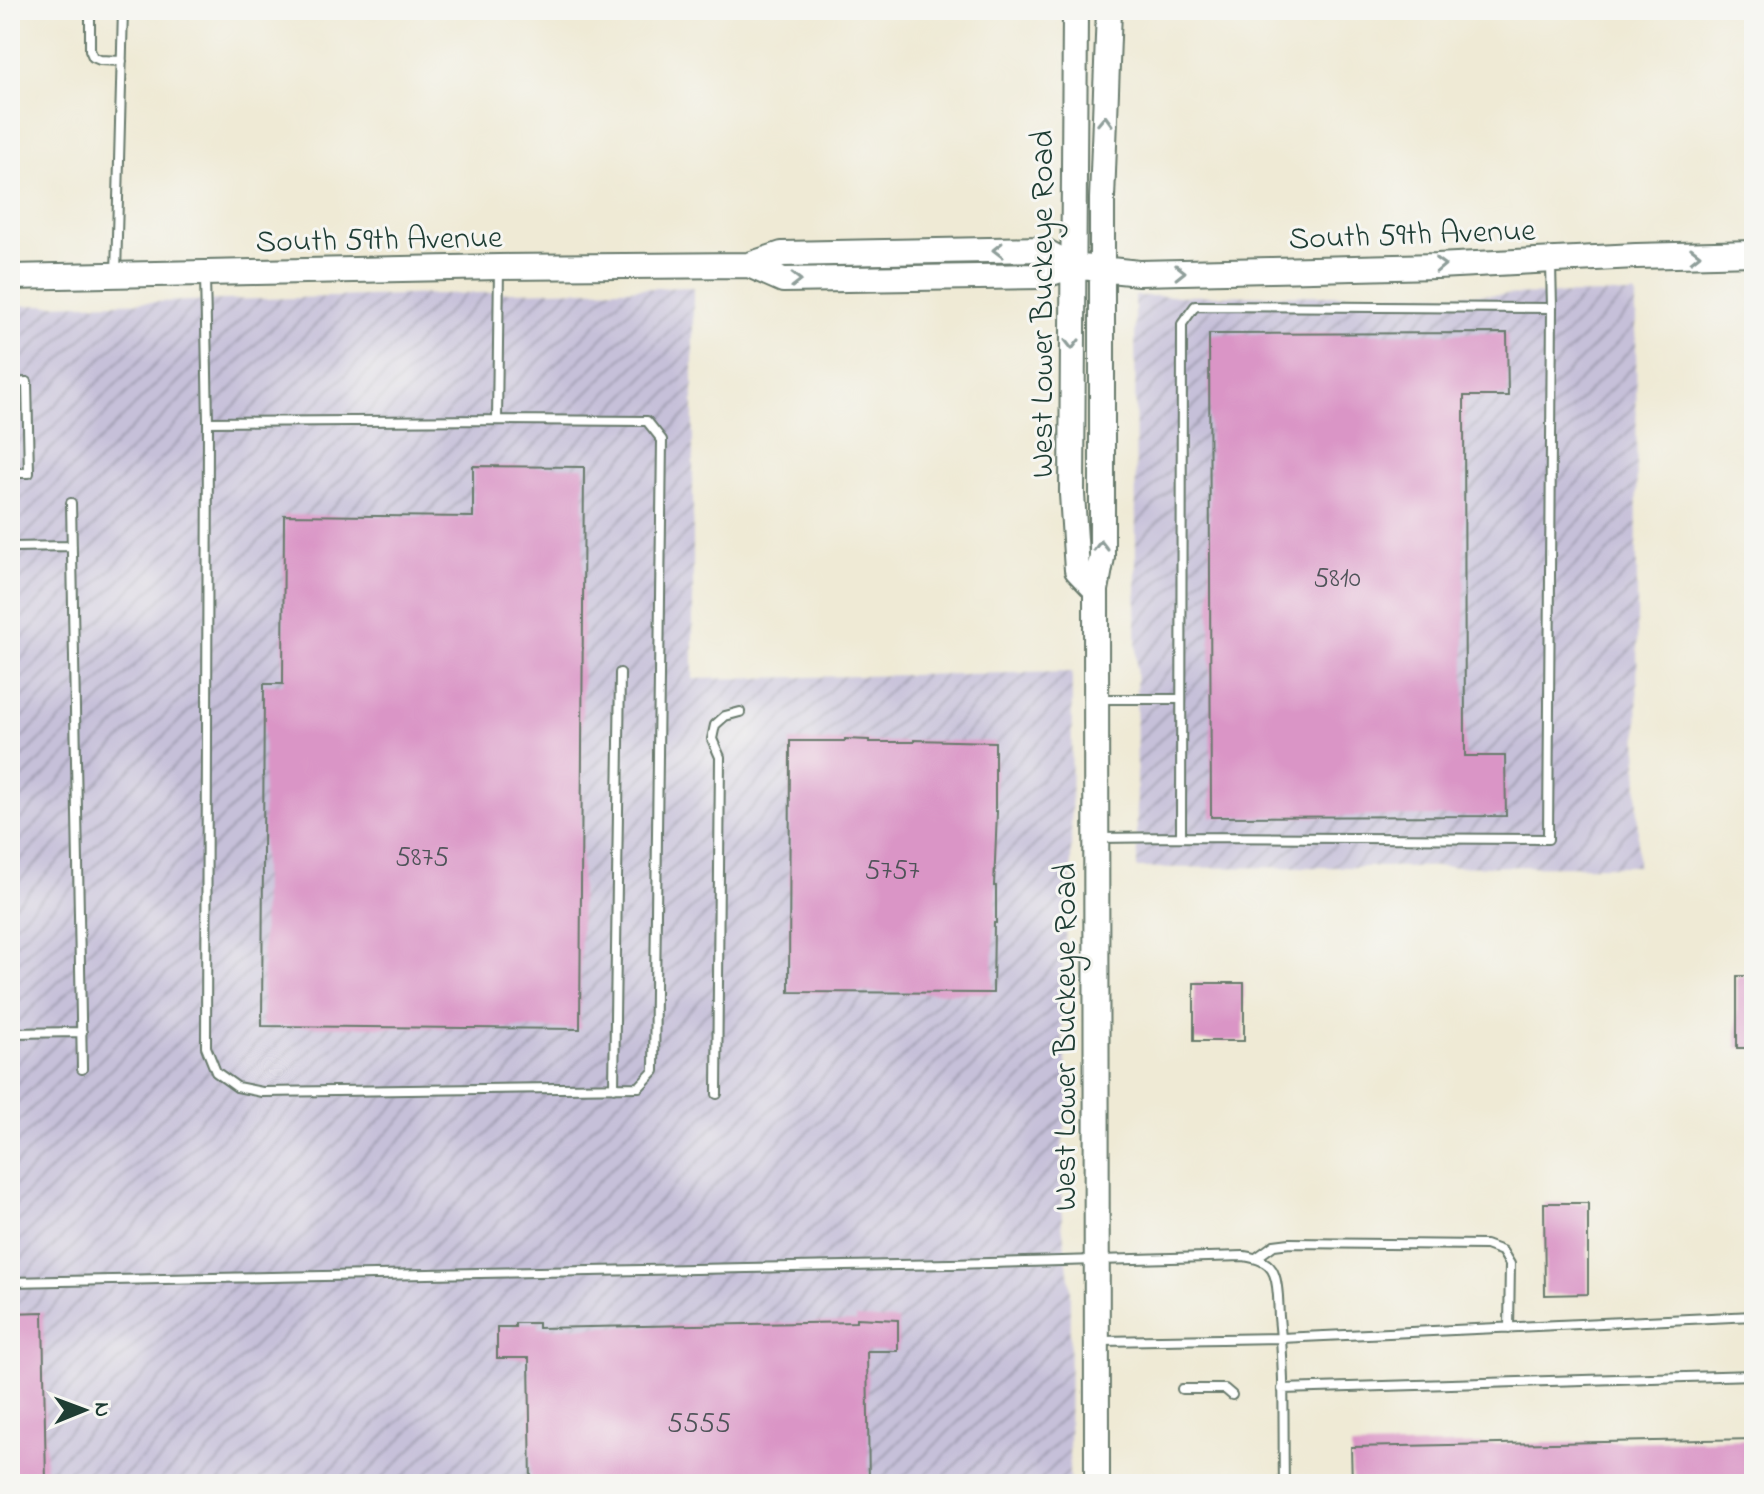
<svg xmlns="http://www.w3.org/2000/svg" width="1764" height="1494" viewBox="0 0 1764 1494" font-family="'Indie Flower',sans-serif">
	<style>
		.industrial { fill: url(#industrial-furrows) }
		.building { fill: #da95c6 }
		.lines { fill: none; stroke-linecap: round; stroke-linejoin: round }
		.service-casing { stroke: #687a6c; stroke-width: 12 }
		.secondary-casing { stroke: #687a6c; stroke-width: 28 }
		.service { stroke: #fff; stroke-width: 8 }
		.secondary { stroke: #fff; stroke-width: 24 }
		.oneway { stroke: #8f9e9a }
		.labels { text-anchor: middle; stroke-width: 6; stroke-linejoin: round; paint-order: stroke }
		.number-label { font-size: 28px; fill: #4e5358 }
		.street-label { font-size: 32px; fill: #1f3d34; stroke: #f6f6f2 }
	</style>
	<defs>
		<pattern id="industrial-furrows" width="10" height="10" patternUnits="userSpaceOnUse" patternTransform="scale(2)"><rect width="10" height="10" fill="#c6c0d9"/><path d="M-1 1l2-2M0 10L10 0M9 11l2-2" fill="none" stroke="#a09db1"/></pattern>
	</defs>
	<rect width="100%" height="100%" fill="#f6f6f2"/>
	<filter id="ink" filterUnits="userSpaceOnUse"><feTurbulence type="fractalNoise" baseFrequency=".0125" numOctaves="2"/><feDisplacementMap in="SourceGraphic" scale="16" xChannelSelector="R" yChannelSelector="G"/><feConvolveMatrix kernelMatrix="1 2 1 2 8 2 1 2 1" color-interpolation-filters="sRGB"/></filter>
	<filter id="wash" filterUnits="userSpaceOnUse"><feTurbulence type="fractalNoise" baseFrequency=".006" numOctaves="4" result="noise"/><feDisplacementMap in="SourceGraphic" scale="32" xChannelSelector="R" yChannelSelector="G"/><feGaussianBlur stdDeviation="1.8" result="paint"/><feColorMatrix in="noise" values="0 0 0 0 0 0 0 0 0 0 0 0 0 0 0 0 0 1.4 0 .05"/><feComposite in="paint" operator="in"/></filter>
	<g filter="url(#wash)">
		<rect width="100%" height="100%" fill="#efead5"/>
		<path class="industrial" d="M693,287V679L1072,672L1071,883L1063,961L1062,1038L1071,1092L1061,1153L1062,1224L1070,1285L1069,1484H10V306Z
			M1636,294L1638,866L1137,868L1135,296Z"/>
		<g id="blocks">
			<path class="building" d="M1507,333L1508,396H1464L1465,756H1505L1506,816L1211,817L1209,334Z
				M473,466L584,467L580,1029L262,1026L264,684H283L284,515L473,517Z
				M845,739L869,740V742H914V740L995,742V811H997L994,886H996V923H994L993,993L789,992L790,741H845Z
				M1737,976H1754V1048H1737Z
				M1194,983H1244V1041H1194Z
				M1544,1203H1588V1294L1545,1295Z
				M43,1312L46,1484H10V1313Z
				M856,1318L898,1320V1351H867L869,1484H531L529,1358H497V1327H515V1323H538V1328L856,1322Z
				M1754,1439V1484H1352L1351,1447Z"/>
		</g>
	</g>
	<g filter="url(#ink)">
		<use href="#blocks" fill-opacity="0" stroke="#687a6c" stroke-width="2"/>
		<g class="lines">
			<defs>
				<path id="service" d="M90,10V50L93,57L100,60L122,61
					M116,274L123,10
					M205,276L208,422L497,420L499,268
					M10,383L27,382L29,473H10
					M208,422L206,1047L216,1072L237,1087L262,1092L639,1087L654,1071L662,440L647,421L497,420
					M71,503L82,1069
					M10,547L72,546
					M1098,699H1181
					M1181,837L1548,839L1552,308
					M1098,838L1181,837L1182,324L1195,306L1552,308L1551,265
					M10,1033L82,1032
					M614,1088L620,673
					M717,1094L720,757L712,739L715,725L725,716L740,712
					M1256,1258L1274,1245L1290,1243L1486,1245L1502,1251L1510,1264L1509,1328
					M10,1282L951,1264L1244,1256C1256,1258 1269,1261 1274,1274C1279,1286 1278,1303 1279,1317C1285,1372 1283,1428 1284,1484
					M1101,1341L1281,1338L1754,1316
					M1182,1389H1225L1232,1395
					M1282,1389L1754,1375"/>
				<path id="secondary" d="M1075,10L1072,494L1077,570L1096,590
					M749,265L783,280L1043,276L1072,266L1139,273L1437,266L1636,256L1754,253
					M10,277L499,267L749,265L782,254L1041,249L1072,266
					M1097,1484L1096,590L1102,557V199L1109,10"/>
			</defs>
			<use href="#service" class="service-casing"/>
			<use href="#secondary" class="secondary-casing"/>
			<use href="#service" class="service"/>
			<use href="#secondary" class="secondary"/>
		</g>
		<defs><path id="oneway-chevron" d="M-2-3.5L2.5 0L-2 3.5" fill="none" stroke-width="1.6" stroke-linecap="round" stroke-linejoin="round" transform="scale(2)"/></defs>
		<g class="oneway">
			<use href="#oneway-chevron" transform="translate(1105 121) rotate(-88)"/>
			<use href="#oneway-chevron" transform="translate(998 250) rotate(179)"/>
			<use href="#oneway-chevron" transform="translate(1695 255) rotate(-1)"/>
			<use href="#oneway-chevron" transform="translate(1440 265) rotate(-2)"/>
			<use href="#oneway-chevron" transform="translate(1180 272) rotate(-1)"/>
			<use href="#oneway-chevron" transform="translate(796 280)"/>
			<use href="#oneway-chevron" transform="translate(1072 344) rotate(90)"/>
			<use href="#oneway-chevron" transform="translate(1101 546) rotate(-90)"/>
		</g>
	</g>
	<g class="labels">
		<g class="number-label">
			<text x="1337" y="586">5810</text>
			<text x="422" y="865">5875</text>
			<text x="892" y="878">5757</text>
			<text x="699" y="1431">5555</text>
		</g>
		<g class="street-label">
			<text transform="translate(1412 233) rotate(-2)" y="11">South 59th Avenue</text>
			<text transform="translate(379 238) rotate(-1)" y="11">South 59th Avenue</text>
			<text transform="translate(1041 304) rotate(-90)" y="11">West Lower Buckeye Road</text>
			<text transform="translate(1064 1037) rotate(-90)" y="11">West Lower Buckeye Road</text>
		</g>
	</g>
	<rect width="1764" height="1494" fill="none" stroke="#f6f6f2" stroke-width="40"/>
	<g transform="translate(84 1410) rotate(89)" stroke="#f6f6f2" stroke-width="6" paint-order="stroke">
	<path d="M0-6L14 30L0 20L-14 30Z" fill="#1f3d34"/>
	<text y="-12" font-size="22" font-weight="bold" text-anchor="middle" fill="#1f3d34">N</text>
	</g>
</svg>
